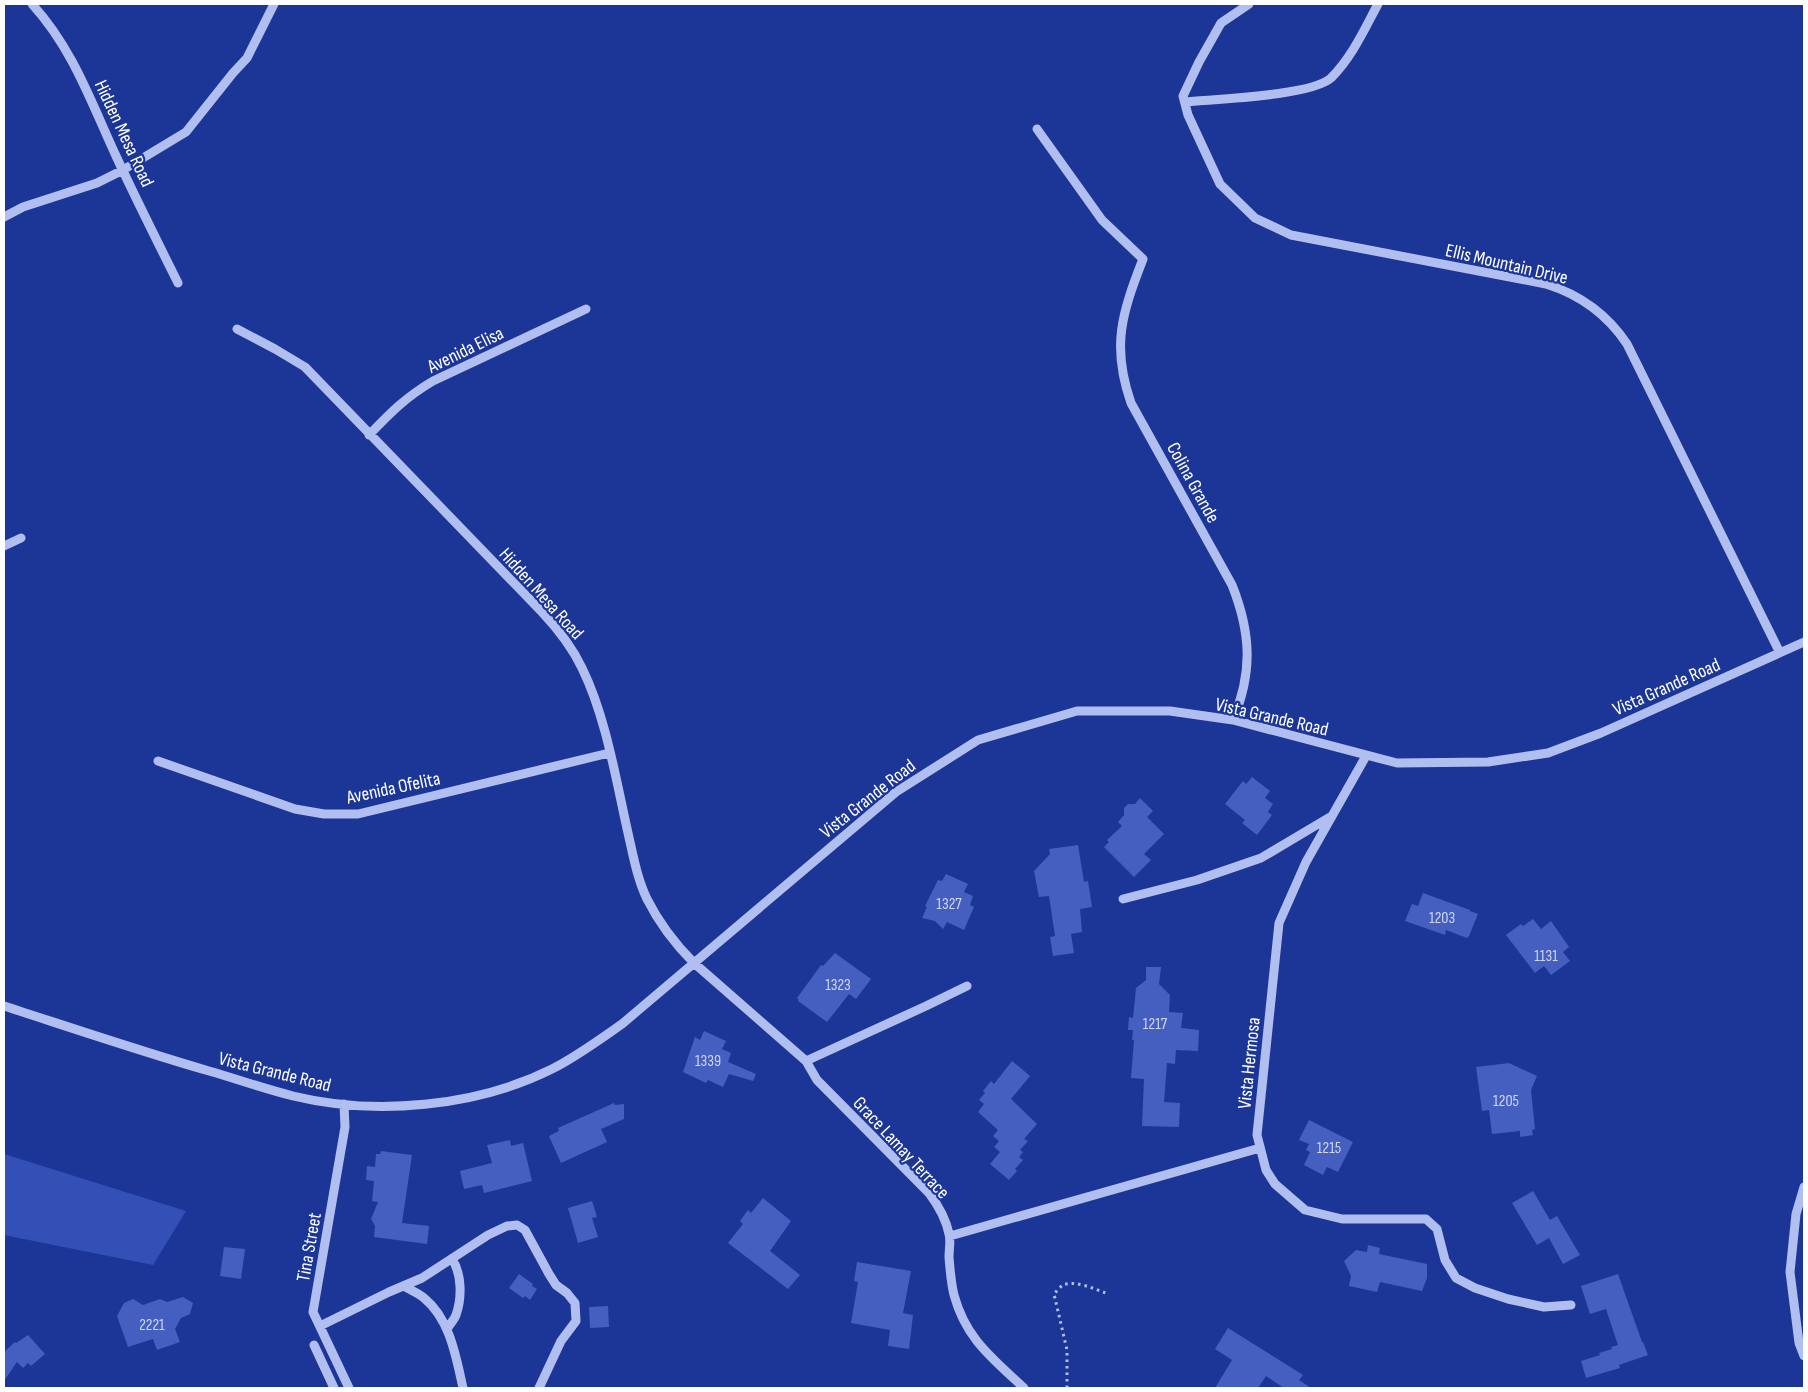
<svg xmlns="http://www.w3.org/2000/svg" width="1808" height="1392" viewBox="0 0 1808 1392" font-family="'Sofia Sans Condensed',sans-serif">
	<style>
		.green { fill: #3350b7 }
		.building { fill: #445fbf }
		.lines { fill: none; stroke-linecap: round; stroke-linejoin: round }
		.path { stroke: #b1bff0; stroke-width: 3; stroke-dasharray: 2.5 4; stroke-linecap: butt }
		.minor { stroke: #b1bff0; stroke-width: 9 }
		.labels { text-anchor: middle; stroke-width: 4.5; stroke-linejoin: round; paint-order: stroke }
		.number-label { font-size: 16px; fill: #d0d7ef }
		.street-label { font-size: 19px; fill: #fff; stroke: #1c3698 }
	</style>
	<rect width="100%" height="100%" fill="#1c3698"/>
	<path class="green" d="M4,1154L186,1211L153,1265L4,1235Z"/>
	<path class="building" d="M1252,777L1270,791L1265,798L1273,804L1268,812L1272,815L1257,835L1242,823L1245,820L1225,804L1243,781L1246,784Z
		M1140,798L1153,811L1147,817L1164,834L1144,854L1151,860L1134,877L1104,847L1109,842L1107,840L1122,826L1118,822L1124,815V808L1128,804H1135Z
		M1078,845L1084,882L1088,881L1092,907L1080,909L1082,932L1071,934L1074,953L1053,956L1050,937L1055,936L1049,896L1039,897L1034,871L1050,854L1049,849Z
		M946,874L968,884L964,892L973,896L970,905L974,907L964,930L947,922L943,929L935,921L922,918L927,907L925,906L938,880L942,881Z
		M1423,893L1470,910V911L1478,914L1469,936L1467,938L1446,930L1445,935L1405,921L1412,904L1418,906Z
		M1533,919L1541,929L1551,921L1569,947L1563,952L1570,961L1551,975L1544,966L1535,973L1506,935L1521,924L1523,926Z
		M835,953L871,979L856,999L849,994L827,1022L798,1001L799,1000L797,998L821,965L823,966Z
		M1146,967H1161L1159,984L1170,995L1169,1012L1183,1013L1181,1028L1199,1030L1198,1051L1176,1050L1175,1064L1167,1063L1164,1102L1180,1103L1179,1127L1142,1126L1144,1079L1131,1078L1134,1040H1132L1133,1030H1128L1129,1017L1133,1018L1136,988L1146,980Z
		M704,1031L726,1041L722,1049L731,1053L728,1062L756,1074L753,1081L729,1074L723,1087L708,1080L706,1083L683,1072L695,1037L700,1040Z
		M1012,1061L1030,1076L1011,1099L1037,1124L1024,1139L1028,1141L1020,1150L1023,1152L1019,1157L1023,1160L1015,1169L1017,1171L1009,1180L990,1164L1000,1152L994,1147L999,1141L993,1136L998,1130L978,1112L984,1104L979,1100L985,1093L983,1091L991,1081L994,1084Z
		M1509,1063L1537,1076L1531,1090L1535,1129L1532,1130L1533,1135L1520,1137V1131L1492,1134L1489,1110L1482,1111L1476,1067Z
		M614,1103L615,1105L624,1104V1119L601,1129L607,1142L561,1163L549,1136L559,1131L558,1128Z
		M1309,1120L1353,1142L1338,1172L1327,1167L1323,1175L1304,1165L1310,1152L1306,1150L1309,1144L1299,1140Z
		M510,1140L511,1146L523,1143L532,1181L484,1193L482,1185L464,1189L460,1171L492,1163L487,1145Z
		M381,1151L412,1155L402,1223L429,1226L427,1244L374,1237L375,1226L371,1219L378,1202L372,1201L374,1181L366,1180L367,1166L375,1167L376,1154H380Z
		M1533,1191L1550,1220L1557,1216L1580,1255L1563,1264L1549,1238L1537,1245L1512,1203Z
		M763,1198L791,1221L770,1251L800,1275L788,1289L728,1243L743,1224L740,1221L748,1210L751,1213Z
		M592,1201L597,1217L592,1218L598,1237L578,1243L568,1208Z
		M1368,1245L1380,1248L1379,1254L1427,1264V1278L1422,1291L1380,1282L1377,1292L1349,1286L1351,1276L1344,1261L1356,1250L1367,1252Z
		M224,1247L245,1249L241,1279L220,1276Z
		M857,1262L911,1271L903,1313L913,1315L909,1349L888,1346L890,1330L851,1323L858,1282L854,1281Z
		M519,1274L533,1284L532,1286L537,1289L530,1300L525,1296L523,1298L509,1288Z
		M1618,1274L1642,1342H1643L1648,1355L1619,1365L1620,1368L1586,1378L1581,1361L1600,1355L1599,1353L1612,1349L1611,1347L1618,1345L1606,1309L1590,1314L1581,1286Z
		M183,1297L193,1303L190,1314L181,1318L175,1329L180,1342L157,1350L153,1339L128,1347L117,1316L124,1303L133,1299L143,1305L160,1299L167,1302Z
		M608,1306L609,1327L590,1328L589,1307Z
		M1228,1328L1303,1375L1299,1380L1311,1388H1284L1266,1376L1258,1388H1215L1232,1360L1215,1349Z
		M28,1335L45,1354L31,1366L28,1363L23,1368L17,1362L4,1381V1352L15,1342L16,1343Z"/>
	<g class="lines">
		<path class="path" d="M1067,1388V1350L1054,1294C1057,1291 1060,1287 1063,1285C1076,1280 1094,1289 1106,1293"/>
		<path class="minor" d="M32,4C73,49 91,102 116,156C136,199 157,241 178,283
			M1249,4L1221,23L1199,62L1183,96L1188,115L1220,184L1255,218L1291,235L1546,284C1581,295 1607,314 1627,344L1780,653
			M1185,102C1214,99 1311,96 1331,78C1352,57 1364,30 1378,4
			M1037,129L1102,220L1143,259C1122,313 1111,346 1131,403L1232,585C1251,633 1253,672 1233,720
			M4,217L23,207L97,183L123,170L186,132L233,73L247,58L274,4
			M237,329L275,349L305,367L542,612C558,629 572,647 582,668C606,717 616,780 628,833C633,855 637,878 647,899C659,923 675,944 694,963L806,1061L817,1080L929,1193C938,1205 946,1219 949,1234C951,1241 949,1249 949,1257C950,1270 951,1283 954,1295C966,1339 992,1358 1024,1388
			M369,435C391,412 406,397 433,381L586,309
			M4,546L21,538
			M1366,756L1306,862L1279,923L1257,1135L1266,1170L1275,1184L1305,1210L1342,1219H1426L1437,1229L1445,1260L1456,1278L1475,1288L1508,1299L1544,1307L1571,1305
			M158,761L295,809L324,814H358L609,753
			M1123,899L1197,880L1261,858L1330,817
			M4,1006C72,1028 140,1051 209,1071C237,1079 265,1089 293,1096C375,1116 476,1107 552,1069C576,1057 599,1040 622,1024L896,792L978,740L1077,711H1170L1233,720L1397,763L1488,762L1548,753L1601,733L1804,642
			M806,1061L926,1006L967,986
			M344,1104L345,1127L313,1312L349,1388
			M1804,1187L1796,1214L1790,1272L1799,1343L1804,1356
			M950,1236L1260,1148
			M404,1286C410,1290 418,1293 424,1298C450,1319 456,1357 463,1388
			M320,1326L389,1292L422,1278L488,1235L507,1226L517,1225L525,1230L549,1274L556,1285L567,1293L575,1303L576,1321L561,1341L539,1388
			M447,1329C450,1324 454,1320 456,1315C462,1298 462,1274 452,1259
			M314,1345L334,1388"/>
	</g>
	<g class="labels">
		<g class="number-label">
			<text x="949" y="909">1327</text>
			<text x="1442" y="923">1203</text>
			<text x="1546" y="961">1131</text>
			<text x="838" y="990">1323</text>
			<text x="1155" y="1029">1217</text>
			<text x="708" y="1066">1339</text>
			<text x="1506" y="1106">1205</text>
			<text x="1329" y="1153">1215</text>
			<text x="152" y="1330">2221</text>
		</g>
		<g class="street-label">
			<text transform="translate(125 133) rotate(65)" y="7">Hidden Mesa Road</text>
			<text transform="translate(1507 263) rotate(13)" y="7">Ellis Mountain Drive</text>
			<text transform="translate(465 349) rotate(-26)" y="7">Avenida Elisa</text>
			<text transform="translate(1194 482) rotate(61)" y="7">Colina Grande</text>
			<text transform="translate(542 593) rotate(48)" y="7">Hidden Mesa Road</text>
			<text transform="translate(1666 686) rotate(-24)" y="7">Vista Grande Road</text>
			<text transform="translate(1272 716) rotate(13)" y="7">Vista Grande Road</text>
			<text transform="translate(393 787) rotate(-12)" y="7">Avenida Ofelita</text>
			<text transform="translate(867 798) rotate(-38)" y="7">Vista Grande Road</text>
			<text transform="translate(1248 1063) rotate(-84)" y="7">Vista Hermosa</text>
			<text transform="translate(275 1071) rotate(14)" y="7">Vista Grande Road</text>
			<text transform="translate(902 1147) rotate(47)" y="7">Grace Lamay Terrace</text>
			<text transform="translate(308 1247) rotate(-80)" y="7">Tina Street</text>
		</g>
	</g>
	<rect width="1808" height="1392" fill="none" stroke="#ffffff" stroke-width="10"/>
</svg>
